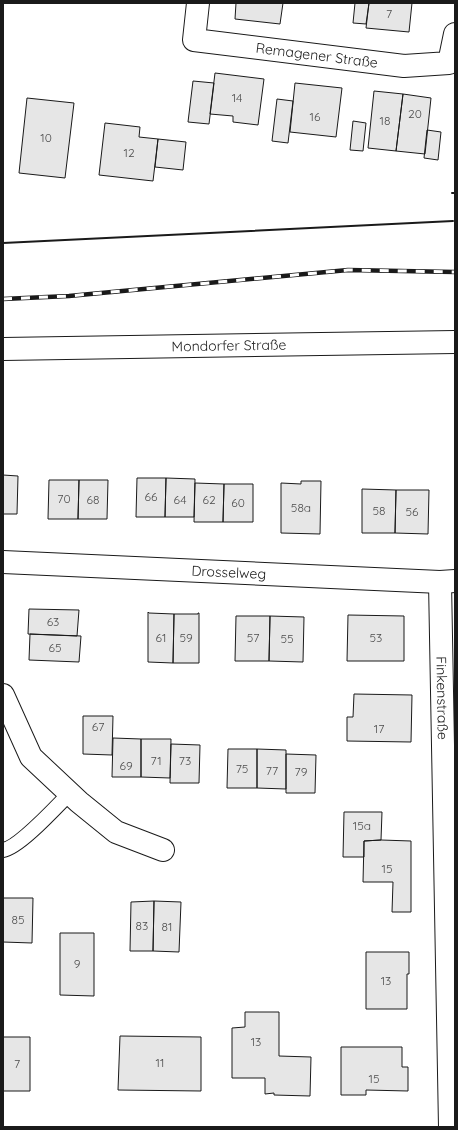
<svg xmlns="http://www.w3.org/2000/svg" width="458" height="1130" viewBox="0 0 458 1130" font-family="Quicksand,sans-serif">
	<style>
		.building { fill: #e6e6e6; stroke: #1a1a1a }
		.lines { fill: none; stroke-linecap: round; stroke-linejoin: round }
		.lane-casing { stroke: #1a1a1a; stroke-width: 16 }
		.street-casing { stroke: #1a1a1a; stroke-width: 24 }
		.secondary-casing { stroke: #1a1a1a; stroke-width: 24 }
		.lane { stroke: #fff; stroke-width: 14 }
		.street { stroke: #fff; stroke-width: 22 }
		.secondary { stroke: #fff; stroke-width: 22 }
		.rail-casing { stroke: #1a1a1a; stroke-width: 4.5 }
		.rail { stroke: #fff; stroke-width: 3; stroke-dasharray: 9; stroke-linecap: butt }
		.wall { stroke: #1a1a1a; stroke-width: 2 }
		.labels { text-anchor: middle; stroke-width: 3; stroke-linejoin: round; paint-order: stroke }
		.number-label { font-size: 12px; fill: #4d4d4d }
		.street-label { font-size: 14px; fill: #1a1a1a; stroke: #fff }
	</style>
	<rect width="100%" height="100%" fill="#fff"/>
	<path class="building" d="M236,3H283L280,24L235,19Z
		M355,3H369L366,24L353,23Z
		M369,3H412L409,32L366,28Z
		M215,73L264,79L258,125L233,122V116L210,114Z
		M193,81L214,83L209,124L188,122Z
		M295,83L342,88L336,137L290,132Z
		M374,91L403,94L396,151L368,148Z
		M403,94L431,98L425,154L396,151Z
		M27,98L74,103L65,178L19,173Z
		M277,99L293,101L288,143L272,141Z
		M353,121L366,123L363,151L350,150Z
		M105,123L140,127L139,137L158,139L153,181L99,175Z
		M427,130L441,132L438,160L424,158Z
		M158,139L186,142L183,170L155,167Z
		M3,475L18,476L17,514H3Z
		M137,478H166L165,517H136Z
		M166,478L195,479L194,517H165Z
		M49,480H79L78,519H48Z
		M79,480H108L107,519H78Z
		M301,481H321L320,534L281,533V483L301,484Z
		M195,483L224,484L223,522H194Z
		M224,484H253V522H223Z
		M362,489L396,490L395,533H362Z
		M396,490H429L428,534L395,533Z
		M29,609L79,610L77,636L28,634Z
		M148,612L149,613L174,614L173,663L148,662Z
		M198,613H199V663H173L174,614H198Z
		M348,615L404,616V661H347Z
		M236,616H270L269,661H235Z
		M270,616L304,617L303,662L269,661Z
		M30,634L81,636L79,662L29,660Z
		M354,694L412,695L411,742L347,741V717H353Z
		M83,716H113L112,755L83,754Z
		M113,738L141,739V777H112Z
		M141,739H171L170,778L141,777Z
		M171,744L200,745L199,783H170Z
		M228,749H257V788H227Z
		M257,749L286,750V789L257,788Z
		M286,754L316,755L315,793H286Z
		M344,812H382L381,840L364,841V857H343Z
		M381,840L411,841V912H392L393,882H363L364,841Z
		M3,898H33L32,943L3,942Z
		M154,901L153,951H130L131,902Z
		M154,901L181,902L179,952L153,951Z
		M60,933H94V996L60,995Z
		M366,952H409V974H407V1009H366Z
		M245,1012H279V1056L311,1057L310,1096L274,1095V1093L265,1094V1078H232V1028L245,1027Z
		M120,1036L201,1037V1091L118,1090Z
		M3,1037H30V1091H3Z
		M341,1047H402V1067H408V1091L366,1090V1095H341Z"/>
	<g class="lines">
		<defs>
			<path id="lane" d="M3,850C19,848 57,806 70,793"/>
			<g id="street">
				<path id="s1" d="M198,3L194,40L404,66L449,63L455,34"/>
				<path id="s2" d="M3,562L440,582L455,581"/>
				<path id="s3" d="M440,582L450,1127"/>
				<path d="M3,695L31,757L79,802L116,832L163,850"/>
			</g>
			<g id="secondary">
				<path id="s4" d="M3,349L455,342"/>
			</g>
		</defs>
		<use href="#lane" class="lane-casing"/>
		<use href="#street" class="street-casing"/>
		<use href="#secondary" class="secondary-casing"/>
		<use href="#lane" class="lane"/>
		<use href="#street" class="street"/>
		<use href="#secondary" class="secondary"/>
		<defs>
			<path id="rail" d="M3,299L69,296L348,270L455,272"/>
		</defs>
		<use href="#rail" class="rail-casing"/>
		<use href="#rail" class="rail"/>
		<path class="wall" d="M452,193H455
			M3,243L453,221"/>
	</g>
	<g class="labels">
		<g class="number-label">
			<text x="389" y="18">7</text>
			<text x="237" y="102">14</text>
			<text x="415" y="118">20</text>
			<text x="315" y="121">16</text>
			<text x="385" y="125">18</text>
			<text x="46" y="142">10</text>
			<text x="129" y="157">12</text>
			<text x="151" y="501">66</text>
			<text x="64" y="503">70</text>
			<text x="93" y="504">68</text>
			<text x="180" y="504">64</text>
			<text x="209" y="504">62</text>
			<text x="238" y="507">60</text>
			<text x="301" y="512">58a</text>
			<text x="379" y="515">58</text>
			<text x="412" y="516">56</text>
			<text x="53" y="626">63</text>
			<text x="161" y="642">61</text>
			<text x="186" y="642">59</text>
			<text x="253" y="642">57</text>
			<text x="376" y="642">53</text>
			<text x="287" y="643">55</text>
			<text x="55" y="652">65</text>
			<text x="98" y="731">67</text>
			<text x="379" y="733">17</text>
			<text x="156" y="765">71</text>
			<text x="185" y="765">73</text>
			<text x="126" y="770">69</text>
			<text x="242" y="773">75</text>
			<text x="272" y="775">77</text>
			<text x="301" y="776">79</text>
			<text x="362" y="830">15a</text>
			<text x="387" y="873">15</text>
			<text x="18" y="924">85</text>
			<text x="142" y="930">83</text>
			<text x="167" y="931">81</text>
			<text x="77" y="968">9</text>
			<text x="386" y="985">13</text>
			<text x="256" y="1046">13</text>
			<text x="160" y="1067">11</text>
			<text x="17" y="1068">7</text>
			<text x="374" y="1083">15</text>
		</g>
		<g class="street-label">
			<text dy="5" stroke="none"><textPath href="#s1" startOffset="161">Remagener Straße</textPath></text>
			<text dy="5" stroke="none"><textPath href="#s4" startOffset="226">Mondorfer Straße</textPath></text>
			<text dy="5" stroke="none"><textPath href="#s2" startOffset="226">Drosselweg</textPath></text>
			<text dy="5" stroke="none"><textPath href="#s3" startOffset="116">Finkenstraße</textPath></text>
		</g>
	</g>
	<rect width="458" height="1130" fill="none" stroke="#1a1a1a" stroke-width="8"/>
</svg>
